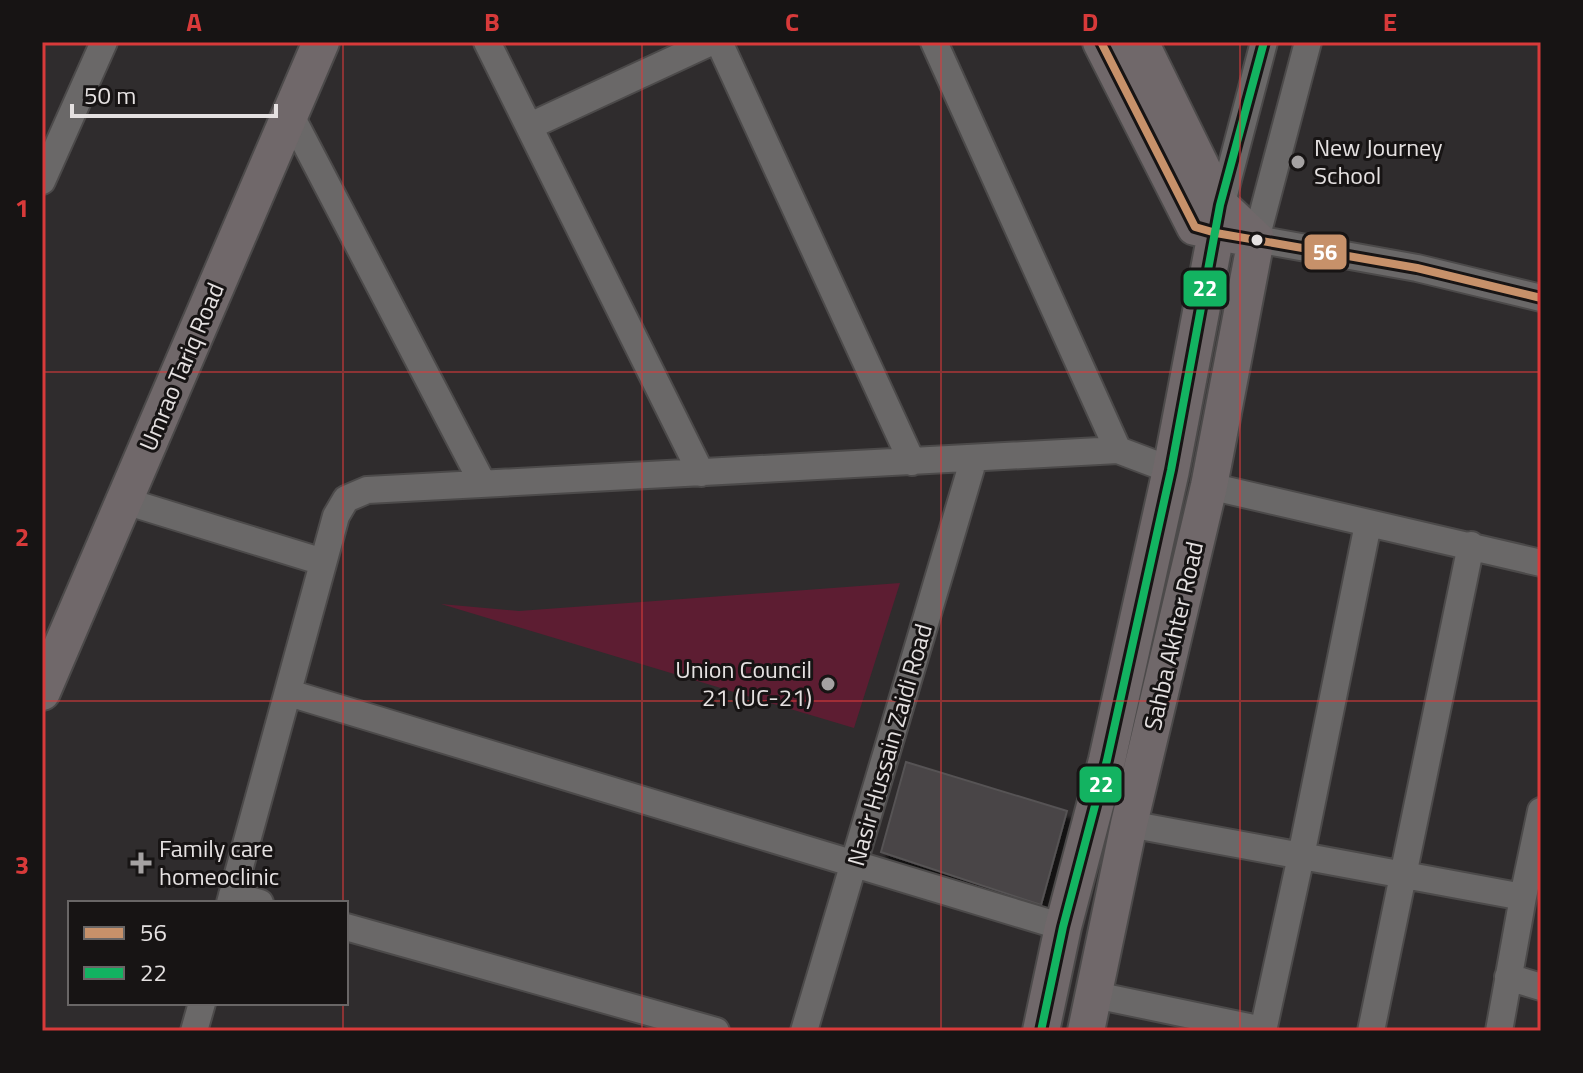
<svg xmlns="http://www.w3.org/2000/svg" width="1583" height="1073" viewBox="0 0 1583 1073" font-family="'Titillium Web',sans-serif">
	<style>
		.green { fill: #5d1d32 }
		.building { fill: #484546; stroke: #565354; stroke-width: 2; filter: url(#shadow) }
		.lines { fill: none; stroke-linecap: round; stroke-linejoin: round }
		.street-casing { stroke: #4c4a4a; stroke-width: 30 }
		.secondary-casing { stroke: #4c4a4a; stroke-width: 40 }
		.street { stroke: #6a6868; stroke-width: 26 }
		.secondary { stroke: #70686a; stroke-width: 36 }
		.bus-1-casing { stroke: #171414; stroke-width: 14 }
		.bus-2-casing { stroke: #171414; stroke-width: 14 }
		.bus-1 { stroke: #c7916a; stroke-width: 8 }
		.bus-2 { stroke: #13b361; stroke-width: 8 }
		.grid { fill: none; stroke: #d83a3a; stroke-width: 2; stroke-opacity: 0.55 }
		.poi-dot { fill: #a5a2a2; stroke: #171414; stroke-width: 3 }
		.bus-dot { fill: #e5e1e1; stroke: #171414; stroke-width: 3 }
		.labels { text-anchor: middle; stroke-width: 6; stroke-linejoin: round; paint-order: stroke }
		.poi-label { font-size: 24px; fill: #e5e1e1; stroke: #171414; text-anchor: start }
		.street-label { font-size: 24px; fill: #e5e1e1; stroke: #171414 }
		.line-badge { stroke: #171414; stroke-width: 3 }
		.badge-label { font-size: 22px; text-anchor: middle; font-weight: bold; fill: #fff }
		.neatline { fill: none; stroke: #d83a3a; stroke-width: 3 }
		.grid-label { font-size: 26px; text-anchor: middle; font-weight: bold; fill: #d83a3a }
	</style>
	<defs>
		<filter id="shadow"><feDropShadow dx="5" dy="9" stdDeviation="2" flood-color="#0009"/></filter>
	</defs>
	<rect width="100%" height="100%" fill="#2f2c2d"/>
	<path class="green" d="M900,583L854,728L441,604L519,611Z"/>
	<path class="building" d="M906,762L1067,811L1041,905L881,852Z"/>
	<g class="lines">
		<defs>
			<path id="street" d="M487,42L701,473
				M719,42L912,462
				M934,42L1118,450
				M1308,42L1256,239L1417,268L1541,298
				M290,114L483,484
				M530,126L711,42
				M42,181L104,42
				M1219,214L1264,42
				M1209,486L1541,563
				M125,501L323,562
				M289,693L1063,927
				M1129,824L1523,897
				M232,895L260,903
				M230,903L336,516L346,499L367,490L1118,450L1171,470
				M346,927L716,1031
				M1508,977L1541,987
				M1095,995L1263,1030
				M194,1031L202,1003
				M804,1031L974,458
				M1263,1031L1301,856L1368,524
				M1371,1031L1471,545
				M1499,1031L1523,897L1541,811"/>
			<path id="secondary" d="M1101,42L1195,227L1238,236
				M1140,42L1220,205L1256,239
				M42,692L321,42
				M1041,1031L1063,927L1107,760L1171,470L1216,233
				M1086,1031L1129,824L1209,486L1256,239"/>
		</defs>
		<use href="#street" class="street-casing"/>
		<use href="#secondary" class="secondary-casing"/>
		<use href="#street" class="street"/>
		<use href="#secondary" class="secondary"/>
		<defs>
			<path id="bus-1" d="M1101,42L1195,227L1216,233L1417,268L1541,298"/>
			<path id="bus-2" d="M1041,1031L1063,927L1107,760L1171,470L1220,205L1264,42"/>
		</defs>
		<use href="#bus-1" class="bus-1-casing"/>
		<use href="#bus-2" class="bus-2-casing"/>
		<use href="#bus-1" class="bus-1"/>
		<use href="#bus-2" class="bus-2"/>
	</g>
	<path class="grid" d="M343,42V903M642,42V1031M941,42V1031M1240,42V1031M42,372H1541M42,701H1541M343,1003V1031"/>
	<g class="poi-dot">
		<circle cx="1298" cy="162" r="8"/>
		<circle cx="828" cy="684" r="8"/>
		<path d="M137 851h8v8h8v8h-8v8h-8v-8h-8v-8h8z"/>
	</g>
	<circle class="bus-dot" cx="1257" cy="240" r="7"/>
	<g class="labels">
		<g class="poi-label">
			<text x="1314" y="156">New Journey<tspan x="1314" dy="28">School</tspan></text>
			<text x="812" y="678" text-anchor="end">Union Council<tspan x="812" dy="28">21 (UC-21)</tspan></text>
			<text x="159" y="857">Family care<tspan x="159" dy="28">homeoclinic</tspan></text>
		</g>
		<g class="street-label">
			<text transform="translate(182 367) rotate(-67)" y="8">Umrao Tariq Road</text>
			<text transform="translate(1174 636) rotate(-77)" y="8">Sahba Akhter Road</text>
			<text transform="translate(890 745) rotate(-74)" y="8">Nasir Hussain Zaidi Road</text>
		</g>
	</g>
	<g class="line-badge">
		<rect x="1303" y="233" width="45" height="38" rx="8" fill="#c7916a"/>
		<rect x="1182" y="269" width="46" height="39" rx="8" fill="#13b361"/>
		<rect x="1078" y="765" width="45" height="39" rx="8" fill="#13b361"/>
	</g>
	<g class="badge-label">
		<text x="1325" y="260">56</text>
		<text x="1205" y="296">22</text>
		<text x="1101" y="792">22</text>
	</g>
	<rect width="1583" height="1073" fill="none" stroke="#171414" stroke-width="88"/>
	<rect x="68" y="901" width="280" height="104" fill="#171414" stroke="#696666" stroke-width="2"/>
	<rect x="84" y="927" width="40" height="12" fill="#c7916a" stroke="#696666" stroke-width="2"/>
	<text x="140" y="941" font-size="24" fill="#e5e1e1">56</text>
	<rect x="84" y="967" width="40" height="12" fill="#13b361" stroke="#696666" stroke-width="2"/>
	<text x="140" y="981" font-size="24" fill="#e5e1e1">22</text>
	<path d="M72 104v12h204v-12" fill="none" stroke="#e5e1e1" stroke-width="4"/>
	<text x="84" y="104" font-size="24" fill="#e5e1e1" stroke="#171414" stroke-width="6" paint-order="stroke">50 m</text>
	<rect x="44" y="44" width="1495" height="985" class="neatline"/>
	<g class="grid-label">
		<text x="194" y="31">A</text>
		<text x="492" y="31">B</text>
		<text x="792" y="31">C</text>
		<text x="1090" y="31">D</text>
		<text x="1390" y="31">E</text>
		<text x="22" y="217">1</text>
		<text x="22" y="546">2</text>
		<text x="22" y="874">3</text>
	</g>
</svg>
